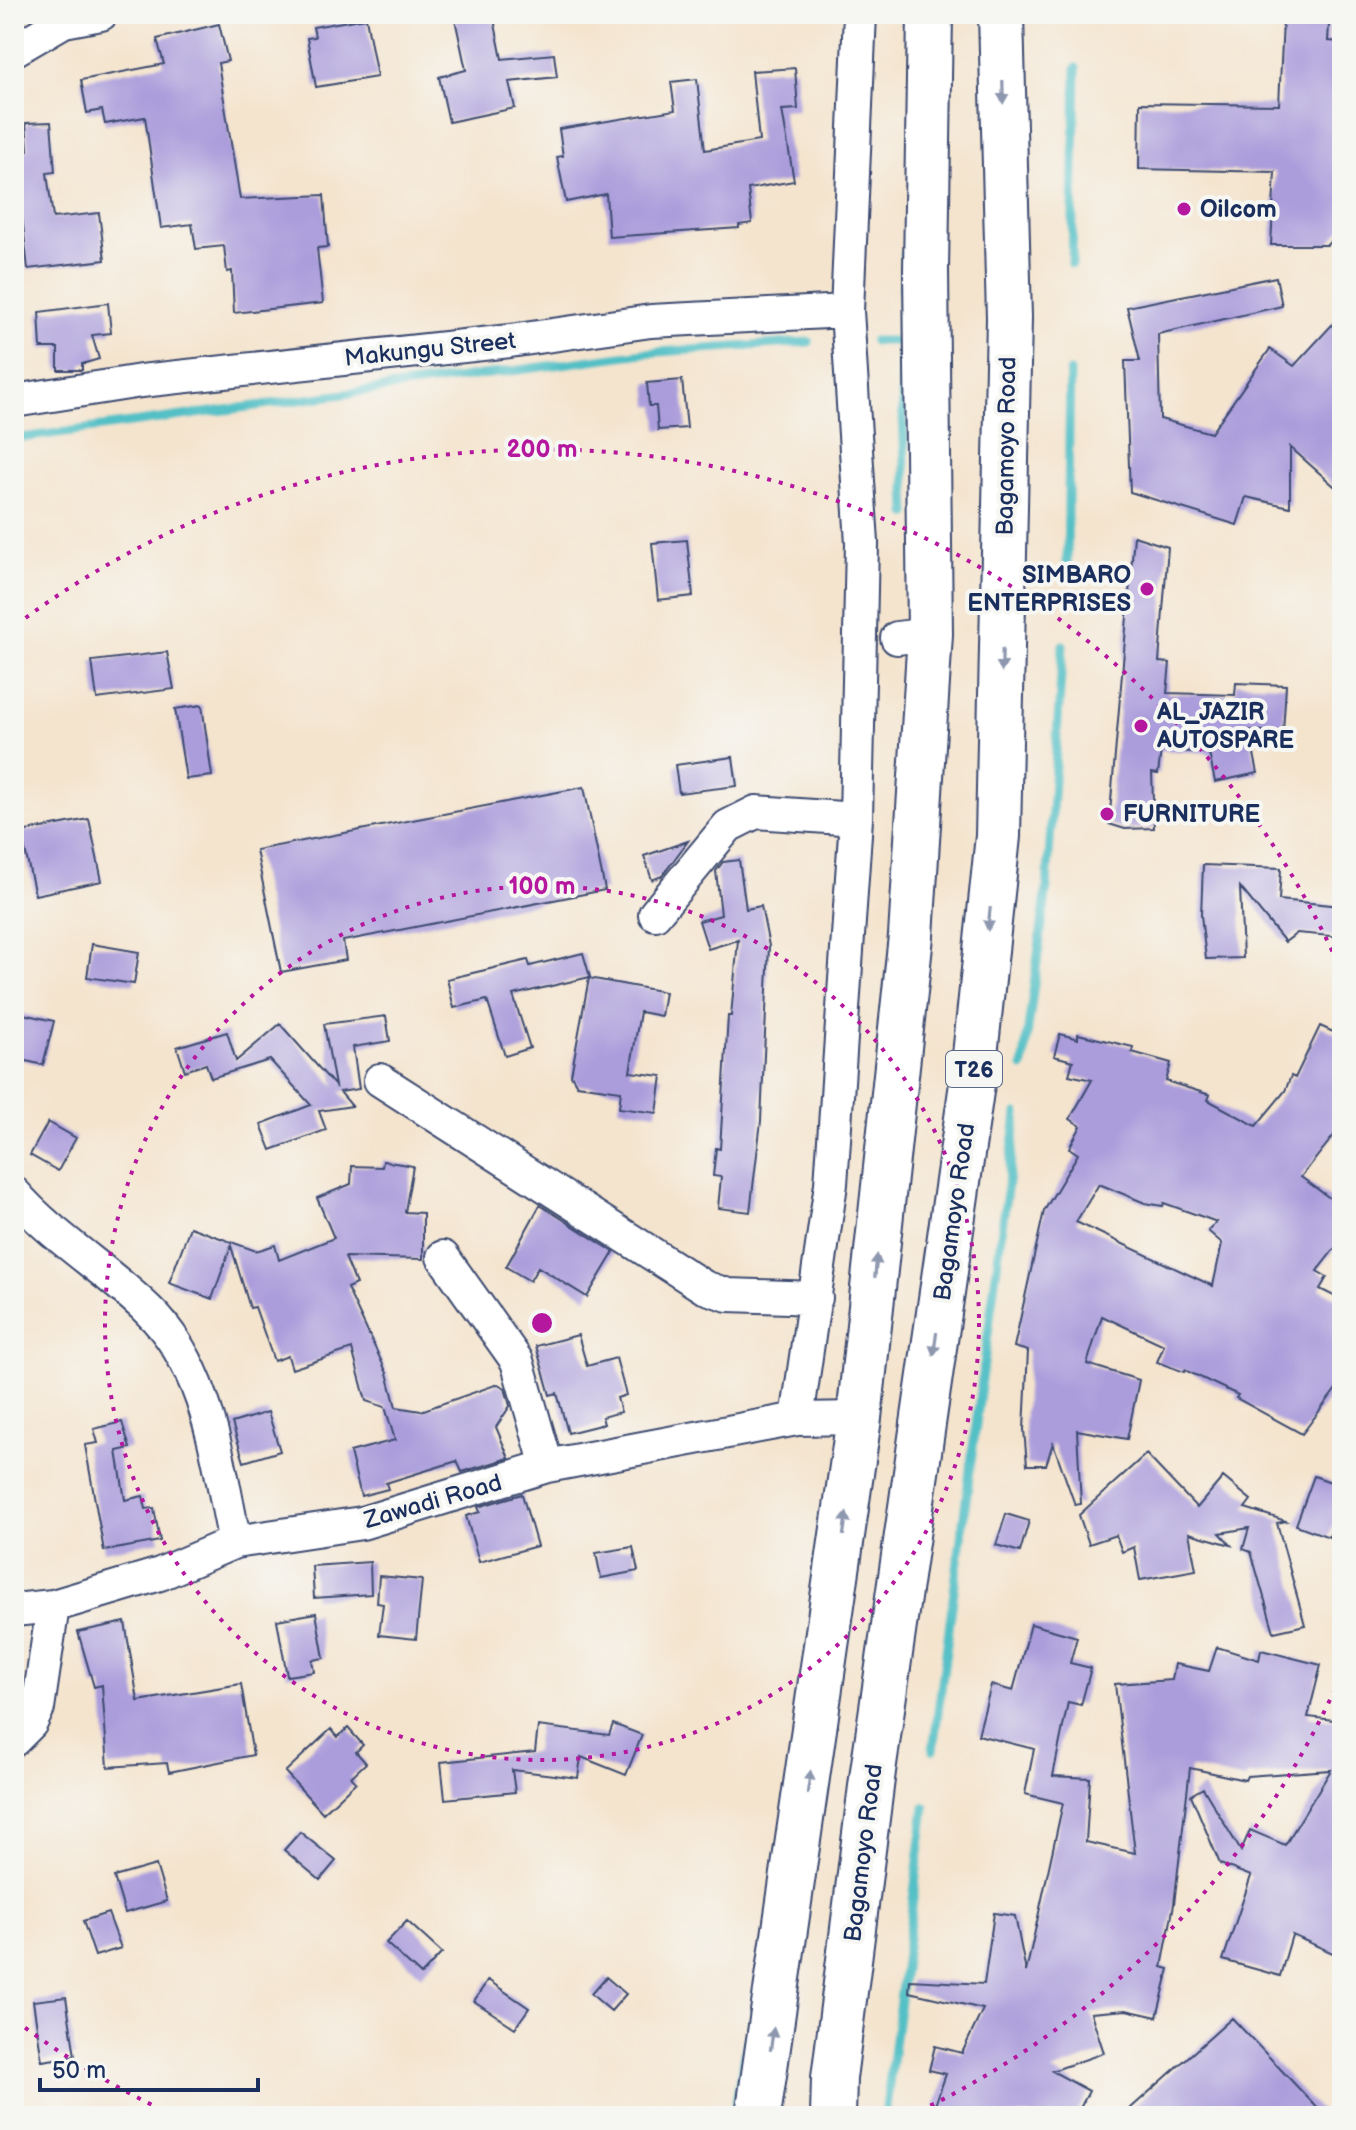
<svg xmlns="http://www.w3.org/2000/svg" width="1356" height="2130" viewBox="0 0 1356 2130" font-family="'Balsamiq Sans',sans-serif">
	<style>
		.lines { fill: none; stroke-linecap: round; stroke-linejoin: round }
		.stream { stroke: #52c0c6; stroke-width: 9 }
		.building { fill: #ab9ddb; fill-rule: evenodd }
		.minor-casing { stroke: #3c4a6f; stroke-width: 36 }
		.trunk-casing { stroke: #3c4a6f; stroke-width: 48 }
		.minor { stroke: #fff; stroke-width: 32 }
		.trunk { stroke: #fff; stroke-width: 44 }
		.oneway { fill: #8d97ae }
		.ring { fill: none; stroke: #b5179e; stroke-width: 4; stroke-dasharray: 4 8 }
		.poi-dot { fill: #b5179e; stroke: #f6f6f2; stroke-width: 3 }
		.labels { text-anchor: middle; stroke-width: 8; stroke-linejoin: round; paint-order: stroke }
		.shield { fill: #f6f6f2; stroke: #5d6b8a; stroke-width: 2 }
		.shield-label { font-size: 22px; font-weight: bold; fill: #1b2f5e }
		.poi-label { font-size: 24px; font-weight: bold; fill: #1b2f5e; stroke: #f6f6f2; text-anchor: start }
		.street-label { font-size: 24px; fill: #1b2f5e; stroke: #f6f6f2 }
		.centre { fill: #b5179e; stroke: #f6f6f2; stroke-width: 4 }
		.ring-label { font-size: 24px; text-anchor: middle; font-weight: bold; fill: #b5179e; stroke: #f6f6f2; stroke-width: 8; stroke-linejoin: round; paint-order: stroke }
	</style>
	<rect width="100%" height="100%" fill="#f6f6f2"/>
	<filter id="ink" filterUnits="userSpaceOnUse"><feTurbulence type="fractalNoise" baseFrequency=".0125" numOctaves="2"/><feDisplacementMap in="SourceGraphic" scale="16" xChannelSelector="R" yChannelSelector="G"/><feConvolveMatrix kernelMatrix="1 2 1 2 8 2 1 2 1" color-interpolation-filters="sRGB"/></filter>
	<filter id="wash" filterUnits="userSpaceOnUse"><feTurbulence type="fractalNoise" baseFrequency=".006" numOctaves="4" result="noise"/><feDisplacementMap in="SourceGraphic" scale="32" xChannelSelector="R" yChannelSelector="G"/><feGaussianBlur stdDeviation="1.8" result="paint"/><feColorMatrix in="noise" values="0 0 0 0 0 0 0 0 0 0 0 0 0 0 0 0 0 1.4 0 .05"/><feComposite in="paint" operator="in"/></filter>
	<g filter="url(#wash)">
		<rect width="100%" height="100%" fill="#f4e4ce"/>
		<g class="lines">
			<path class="stream" d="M905,253L900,341L907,514
				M1072,264L1076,68
				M874,341H900
				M14,439L643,353L809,342
				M1067,562L1070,372
				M1023,1067L1047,887L1063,645
				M933,1750L1017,1114
				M733,2116L747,2042
				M885,2116L925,1807"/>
		</g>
		<g id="blocks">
			<path class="building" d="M480,14H493L502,59L554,54L557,77L509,82L515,108L449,122L439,77L466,70L455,19Z
				M366,18L377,77L316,87L307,38L315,37L313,27Z
				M1283,21L1329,24L1328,41L1342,42V229L1327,245H1271L1275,172L1139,169L1140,103L1279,105Z
				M219,24L228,61L218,63L240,199L324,195L328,247L317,248L323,303L234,313L232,271L227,272L224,246L196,249L192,224L161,228L145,117L105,124L102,110L87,113L81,80L164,64L157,39Z
				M795,68L798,109L782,110L794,181L748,189L752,223L739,225V228L609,237L606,194L566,202L557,157L563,156L559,129L675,110L671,82L697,79L705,150L759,141L752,71Z
				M51,122L55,172L47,173L53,218L99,213L105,260L28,269L22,216L14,217V151L28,150L26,123Z
				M1276,277L1282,306L1158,334L1160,419L1211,433L1270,349L1294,366L1342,314V493L1290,447V507L1246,497L1237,525L1130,492L1125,361H1140L1127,307Z
				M108,303L111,333L92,335L99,359L82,364V370H58V348H41L39,312Z
				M682,380L687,428L658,430L656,406H649L647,383Z
				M1134,536L1168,547L1159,662L1170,663L1167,693L1235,695L1236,683L1286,685L1283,732L1249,730L1258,773L1215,782L1209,753L1161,750L1158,774L1152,773L1154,828L1125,829L1109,824Z
				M687,540L693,596L658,600L652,543Z
				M167,652L174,689L97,699L92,661Z
				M202,705L212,776L186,779L175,709Z
				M733,757L737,786L679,793L675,765Z
				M584,787L605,890L343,941L346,960L281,972L256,850Z
				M89,819L102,881L35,895L21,832Z
				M688,841L662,876L652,880L644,856Z
				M739,860L746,909L761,906L769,946L761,1121L750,1212L718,1208L721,1177L713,1176L716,1148L720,1149L728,1016H731L738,940L708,949L699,921L721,915L716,871L723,862Z
				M1203,865L1281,868L1279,900L1342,906V937L1297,933L1285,942L1240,887L1243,958L1206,959L1201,915Z
				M92,944L139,952L134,984L87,977Z
				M583,953L590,977L513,995L530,1048L505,1056L487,1000L454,1008L447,979L528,960L530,966Z
				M589,978L665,992L661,1016L640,1012L630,1072L662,1076L657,1113L619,1108L621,1091L577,1085L571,1075Z
				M14,1012L54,1021L43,1065L14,1058Z
				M386,1016L390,1041L353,1047L359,1089L340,1092L352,1106L319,1111L326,1130L271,1150L261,1124L311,1105L270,1060L211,1078L206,1064L185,1071L177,1047L227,1032L236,1061L280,1024L335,1086L324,1024Z
				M1320,1026L1342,1036V1115L1335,1134L1301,1177L1342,1207V1239L1317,1271L1327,1277L1320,1289L1342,1300V1381L1302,1434L1236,1398L1238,1395L1185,1370L1184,1372L1157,1362L1164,1345L1102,1316L1087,1364L1139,1380L1127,1439L1077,1430L1081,1504L1075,1505L1053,1443L1046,1465H1027L1024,1429L1028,1351L1014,1347L1044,1211L1078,1154L1069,1148L1081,1126L1070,1119L1092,1080L1069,1075L1073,1061L1054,1056L1060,1034L1078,1039V1034L1133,1047L1132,1052L1171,1063L1166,1081L1210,1095L1208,1100L1256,1126L1285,1091L1291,1076L1295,1078ZM1099,1184L1145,1203L1163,1206L1164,1203L1217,1222L1208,1231L1222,1243L1213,1286L1076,1222Z
				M48,1122L76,1138L58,1171L30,1155Z
				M383,1161L413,1166L405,1212L423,1213V1259L345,1257L356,1284L347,1288L387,1373L396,1407L421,1411L498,1384L505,1388L510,1406L496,1427L509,1458L462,1472L457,1461L386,1483L388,1489L361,1496L350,1452L395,1440L385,1407L366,1401L352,1349L292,1369L288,1356L274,1361L255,1307L250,1308L231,1246L212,1299L169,1283L190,1227L256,1251L275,1245L279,1260L334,1238L317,1198L351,1184L352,1166L382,1167Z
				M540,1205L614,1252L587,1297L538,1267L530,1281L506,1267Z
				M578,1335L587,1366L616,1358L626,1395L617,1398L621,1412L602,1417L604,1424L568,1433L557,1393L550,1395L536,1346Z
				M268,1412L280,1451L244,1462L232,1423Z
				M122,1422L130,1448L117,1451L125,1500L143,1496L146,1509L154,1508L160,1541L104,1551L85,1445L98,1443L94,1429Z
				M1146,1454L1197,1508L1223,1477L1251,1500L1245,1508L1286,1521L1277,1523L1305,1625L1274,1632L1251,1552L1243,1549L1249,1528L1220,1533L1231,1545L1189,1533L1196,1570L1140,1580L1134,1547L1122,1552L1116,1535L1089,1544L1079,1515Z
				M1314,1476L1342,1486V1502L1329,1537L1296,1525Z
				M522,1494L537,1546L479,1562L466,1516L480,1512L478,1507Z
				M1006,1514L1029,1521L1020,1552L996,1545Z
				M633,1547L638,1571L601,1578L596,1553Z
				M370,1562L371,1594L314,1598L312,1566Z
				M379,1576L422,1580L416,1639L379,1635L383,1604L377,1603Z
				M316,1613L324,1658L312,1660L314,1672L287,1676L277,1620Z
				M125,1622L138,1701L241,1684L253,1755L169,1772L167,1763L108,1767L102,1685L94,1687L78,1632Z
				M1031,1624L1077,1637L1070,1663L1091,1668L1081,1705L1068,1702L1053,1776L1090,1778L1086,1842L1135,1853L1115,1684L1172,1680L1175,1664L1209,1671L1217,1647L1259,1660L1261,1650L1321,1665L1308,1717L1342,1721V1939L1335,1954L1292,1935L1280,1976L1223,1960L1251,1876L1220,1864L1191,1795L1203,1788L1241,1851L1250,1830L1285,1845L1331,1770L1247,1776L1245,1780L1190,1768L1174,1904L1162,1967L1169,1969L1157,2017L1126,2010L1091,2013L1104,2053L1052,2071L1089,2091L1076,2116H959L934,2108L946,2074L929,2070L935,2046L962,2053L983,2009L909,1992L910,1980L984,1984L994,1913L1015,1916L1026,1972L1063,1803L1025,1794L1034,1749L978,1735L991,1685L1013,1691Z
				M613,1724L642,1735L626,1775L581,1757L578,1778L512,1770L515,1792L445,1799L441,1762L535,1752L538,1726L609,1735Z
				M348,1728L363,1745L356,1752L366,1763L351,1777L356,1782L323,1813L285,1772L331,1729L338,1737Z
				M300,1832L336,1861L320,1880L284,1850Z
				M156,1865L167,1901L125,1913L114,1877Z
				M108,1913L121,1948L95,1956L83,1921Z
				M407,1921L442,1953L421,1975L386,1943Z
				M606,1977L626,1994L611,2011L591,1994Z
				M488,1980L529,2008L515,2028L474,2001Z
				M66,1997L75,2056L42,2061L33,2001Z
				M1232,2018L1325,2116H1122Z"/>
		</g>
	</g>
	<g filter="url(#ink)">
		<use href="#blocks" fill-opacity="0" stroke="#3c4a6f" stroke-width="2"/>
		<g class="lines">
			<defs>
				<path id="minor" d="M14,50L64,21L101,14
					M14,401L141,381L510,341L651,321L847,311
					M897,638L930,634
					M655,914L728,826L756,812L856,819
					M380,1080L704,1287L728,1295L816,1298
					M14,1193C53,1238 105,1268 148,1310C209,1368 218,1464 235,1542
					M443,1257L517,1361L547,1466
					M797,1419L831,1184L856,819L862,543L847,311L860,14
					M14,1610L53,1606L160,1574L235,1542L362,1523L547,1466L797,1419L859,1418
					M14,1740L31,1723L38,1708L53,1606"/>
				<path id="trunk" d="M758,2116L859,1418L911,936L930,634L926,270L930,14
					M833,2116L834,2078L873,1771L972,1084L998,836L1009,318L1001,14"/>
			</defs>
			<use href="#minor" class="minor-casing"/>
			<use href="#trunk" class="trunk-casing"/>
			<use href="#minor" class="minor"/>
			<use href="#trunk" class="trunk"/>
		</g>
		<defs><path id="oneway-solid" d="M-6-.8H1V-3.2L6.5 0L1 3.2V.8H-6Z" transform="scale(2)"/></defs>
		<g class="oneway">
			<use href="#oneway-solid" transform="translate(1003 92) rotate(89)"/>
			<use href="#oneway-solid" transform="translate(1002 660) rotate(91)"/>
			<use href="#oneway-solid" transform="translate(989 919) rotate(96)"/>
			<use href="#oneway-solid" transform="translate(876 1266) rotate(-84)"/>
			<use href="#oneway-solid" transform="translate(935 1344) rotate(98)"/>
			<use href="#oneway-solid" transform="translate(845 1524) rotate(-82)"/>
			<use href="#oneway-solid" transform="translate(809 1782) rotate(-82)"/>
			<use href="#oneway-solid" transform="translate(772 2039) rotate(-82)"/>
		</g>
	</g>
	<g class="ring">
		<circle cx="542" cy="1323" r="437"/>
		<path d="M1340 1678A874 874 0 0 1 911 2115M173 2115A874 874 0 0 1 16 2021M16 625A874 874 0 0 1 1340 968"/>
	</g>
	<g class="poi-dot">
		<circle cx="1184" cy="209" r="8"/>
		<circle cx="1147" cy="589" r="8"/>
		<circle cx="1141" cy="726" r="8"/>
		<circle cx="1107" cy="814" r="8"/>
	</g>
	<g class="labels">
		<rect class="shield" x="946" y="1051" width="56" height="36" rx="6"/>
		<g class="shield-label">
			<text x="974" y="1077">T26</text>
		</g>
		<g class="poi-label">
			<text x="1200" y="217">Oilcom</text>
			<text x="1131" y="583" text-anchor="end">SIMBARO<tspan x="1131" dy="28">ENTERPRISES</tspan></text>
			<text x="1157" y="720">AL_JAZIR<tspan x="1157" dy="28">AUTOSPARE</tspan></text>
			<text x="1123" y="822">FURNITURE</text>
		</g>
		<g class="street-label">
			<text transform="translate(430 349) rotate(-6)" y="8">Makungu Street</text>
			<text transform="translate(1006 446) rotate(-89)" y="8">Bagamoyo Road</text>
			<text transform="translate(954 1212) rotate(-82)" y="8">Bagamoyo Road</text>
			<text transform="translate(433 1501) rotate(-16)" y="8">Zawadi Road</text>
			<text transform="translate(863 1853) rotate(-83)" y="8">Bagamoyo Road</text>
		</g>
	</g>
	<circle cx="542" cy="1323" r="12" class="centre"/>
	<g class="ring-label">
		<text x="542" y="457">200 m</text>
		<text x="542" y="894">100 m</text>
	</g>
	<rect width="1356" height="2130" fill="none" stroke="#f6f6f2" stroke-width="48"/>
	<path d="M40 2078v12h218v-12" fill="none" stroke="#1b2f5e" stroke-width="4"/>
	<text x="52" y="2078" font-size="24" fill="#1b2f5e" stroke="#f6f6f2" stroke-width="6" paint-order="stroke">50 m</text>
</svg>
